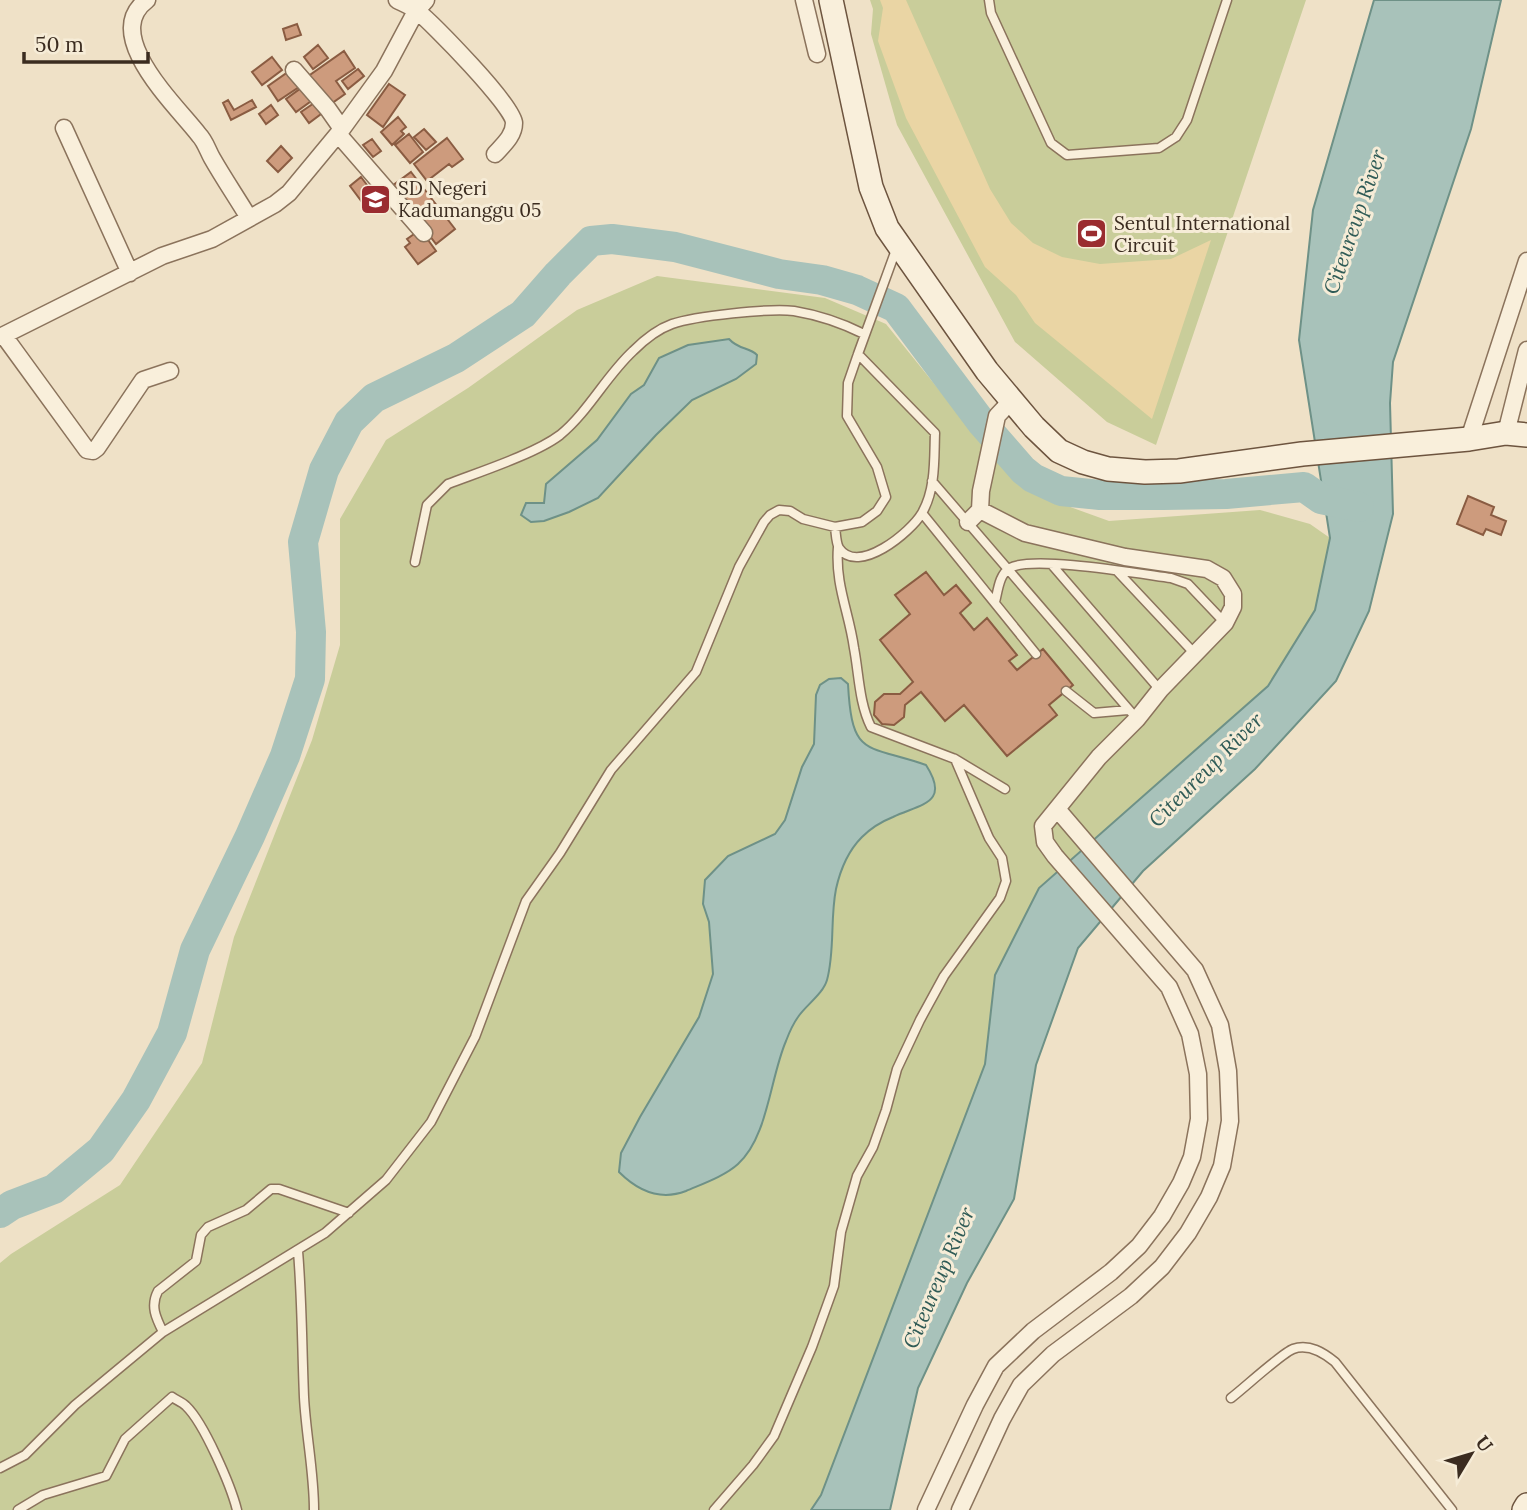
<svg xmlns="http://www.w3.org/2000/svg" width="1527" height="1510" viewBox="0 0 1527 1510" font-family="Lora,serif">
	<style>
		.green { fill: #c9cd9a }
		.sand { fill: #ead5a4 }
		.water { fill: #a8c2ba; stroke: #6e9187; stroke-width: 2 }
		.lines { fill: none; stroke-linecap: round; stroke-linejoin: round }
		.river { stroke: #a8c2ba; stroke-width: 30 }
		.building { fill: #cd9b7d; stroke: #8a5c42; stroke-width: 2 }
		.lane-casing { stroke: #8b735c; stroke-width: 11 }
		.street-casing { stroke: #8b735c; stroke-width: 19 }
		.secondary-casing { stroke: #6d543f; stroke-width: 26 }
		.lane { stroke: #f9efdb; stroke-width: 8 }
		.street { stroke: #f9efdb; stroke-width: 16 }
		.secondary { stroke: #f9efdb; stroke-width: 23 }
		.labels { text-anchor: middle; stroke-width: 6; stroke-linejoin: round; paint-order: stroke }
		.poi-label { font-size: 19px; fill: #3b2c20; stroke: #f6ecd7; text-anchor: start }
		.water-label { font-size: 21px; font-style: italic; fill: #2f5b56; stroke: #f6ecd7 }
	</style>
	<rect width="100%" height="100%" fill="#efe1c7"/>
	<path class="green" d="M870,0H1306L1156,445L1107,422L1015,342L897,125L871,34L873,9Z
		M657,276L825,298L886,324L998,463L1037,495L1109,521L1260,510L1310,524L1330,538L1315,610L1268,686L1039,888L995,975L985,1064L821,1495L811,1510H0V1263L11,1254L120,1185L202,1063L234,937L312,740L340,645V519L386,440L468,388L577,310Z"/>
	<path class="sand" d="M880,0H906L990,189L1011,223L1033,243L1062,257L1100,264L1171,259L1211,240L1152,419L1035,323L1016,295L985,267L906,118L878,41L883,8Z"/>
	<path class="water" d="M1374,0H1501L1471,129L1393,362L1390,403L1393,514L1369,611L1336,681L1255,769L1143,871L1078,948L1036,1065L1014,1199L967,1283L918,1388L890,1510H811L821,1495L985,1064L995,975L1039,888L1268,686L1315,610L1330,538L1299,340L1313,210Z
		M729,339C739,350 749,347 757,355L756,364L736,379L692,400L656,435L598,498L569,512L544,521L531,522L521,515L526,503H544L546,484L597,440L631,394L644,385L659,358L688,345Z
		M841,678L848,684C852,758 865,744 926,765C951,804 920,804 893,817C883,821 870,829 862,837C848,851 840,871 836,889C830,919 835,951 827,980C823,994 806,1005 798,1017C793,1024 789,1033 786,1041C770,1078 768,1137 738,1164C725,1176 702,1184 686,1191C660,1201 638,1191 619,1172L621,1153L640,1117L699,1017L713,974L709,922L703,904L705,880L728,856L775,834L785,820L802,767L814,744L816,695L820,685L829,679Z"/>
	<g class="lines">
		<path class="river" d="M0,1213L12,1205L54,1189L101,1150L136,1100L172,1033L195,950L250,836L285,756L310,679L311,632L303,542L324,470L349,422L374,398L456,358L523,314L558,274L591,241L612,239L675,247L779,274L822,280L857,290L896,308L982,423L1023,470L1033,478L1061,491L1100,495H1164L1226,494L1304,487L1321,499L1359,507"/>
	</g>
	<path class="building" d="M297,24L301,35L286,40L283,29Z
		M318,45L328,58L313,69L304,57Z
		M344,51L355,68L336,81L345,94L328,106L307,77Z
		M272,57L282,70L262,85L252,72Z
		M358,69L364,76L348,89L342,81Z
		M288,72L299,87L278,101L268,86Z
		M389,84L405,95L383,127L367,115Z
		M304,86L314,99L296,112L286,99Z
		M228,100L234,110L252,100L256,107L231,120L223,103Z
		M317,101L325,111L309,123L301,112Z
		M271,105L278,115L266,124L259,114Z
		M398,117L406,127L401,131L404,134L392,145L381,132Z
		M424,129L436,142L426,150L414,137Z
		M409,134L423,152L410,163L395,145Z
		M447,138L463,159L452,167L449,164L427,181L414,164Z
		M372,139L381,151L373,157L363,145Z
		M281,146L292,158L278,172L267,161Z
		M411,172L455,229L436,244L392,186Z
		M361,177L373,193L362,202L350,186Z
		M417,232L423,233L436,251L418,264L405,247L410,243L407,239Z
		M1468,496L1494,507L1491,515L1506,521L1501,535L1486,529L1483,535L1457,524Z
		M926,572L944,595L956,585L971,603L960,613L974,630L987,618L1017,655L1009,661L1017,670L1043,649L1073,685L1049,705L1057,715L1007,756L964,705L945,721L921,692L905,705L904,717L894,725L882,724L874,715L875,702L884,694H900L913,682L880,640L910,614L895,595Z"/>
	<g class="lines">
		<defs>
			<path id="lane" d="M989,0L991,13L1051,143L1067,155L1159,148L1176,137L1187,120L1227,0
				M932,481L1137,719
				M922,513L1036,654
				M835,527C836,534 836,543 839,548C858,576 911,532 922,513C936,489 934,458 935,433L858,354L897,247
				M838,547C835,585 849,612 854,648C859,674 859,703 871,727L955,759L1005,789
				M415,562L427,505L448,484C479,472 535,454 560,435C589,411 606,376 633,351C644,340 658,329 672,324C695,316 770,308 794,311C818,315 842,323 864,334
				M1052,565L1160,690
				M1118,572L1195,654
				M995,602C998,591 999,574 1010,568C1032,555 1141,574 1171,578L1188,584L1225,623
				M1066,691L1094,713L1128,710
				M298,1251C302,1299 302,1348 304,1397C306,1435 314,1472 314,1510
				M163,1332C156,1318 150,1306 158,1291L196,1261L201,1235L208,1227L246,1210L271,1189H279L349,1213
				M1231,1398C1243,1389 1282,1353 1293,1349C1309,1343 1324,1353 1335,1362L1452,1510
				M0,1468L25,1455L75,1405L163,1332L325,1233L386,1180L431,1122L475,1037L526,901L560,853L611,770L696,672L739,567L764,522L770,515L779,510L790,511L803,519L835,527L862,522L877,511L886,497L877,467L847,416L848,383L858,354
				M18,1510L43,1495L106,1476L125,1439L172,1397C176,1400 182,1402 186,1406C204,1423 231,1486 237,1510
				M714,1510L753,1465L774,1436L812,1347L834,1286L841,1232L857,1176L873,1147L886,1110L897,1069L920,1020L944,976L1000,898L1006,881L1002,858L989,838L955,759"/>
			<path id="street" d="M147,0C100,35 177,106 199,135C205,141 208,151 212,158C224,179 237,198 249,218
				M397,0C403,3 410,6 416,10C432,23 514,106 514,123C514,136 503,145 495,154
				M804,0L817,54
				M294,70L328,109L342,129
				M64,128L130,273
				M338,134L424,233
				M4,336L87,450L93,451L97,448L143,380L170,371
				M0,337L162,256L212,239L275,204L289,193L342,129L384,71L416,11L426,0
				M1506,433L1527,350
				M1469,439L1527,261
				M968,522L980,510L981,491L997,416L1011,401
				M926,1510L975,1405L996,1366L1033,1331L1111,1272L1139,1246L1162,1216L1181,1183L1192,1157L1199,1119L1198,1074L1190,1034L1169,987L1055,856L1045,842L1043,826L1099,757L1137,719L1160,690L1225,623L1233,607V594L1223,578L1207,569L1125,557L1025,533L980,510
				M960,1510L1002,1419L1021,1385L1053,1354L1131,1296L1162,1267L1188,1233L1209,1197L1222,1166L1230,1121L1228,1071L1220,1025L1195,970L1057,809"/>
			<path id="secondary" d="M831,0L871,187L887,228L987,371L1034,427L1059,451L1083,462L1108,469L1145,472L1179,471L1302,454L1469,439L1506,433L1527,435
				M1524,1510L1527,1505"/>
		</defs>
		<use href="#lane" class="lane-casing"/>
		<use href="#street" class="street-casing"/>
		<use href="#secondary" class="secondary-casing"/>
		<use href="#lane" class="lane"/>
		<use href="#street" class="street"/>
		<use href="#secondary" class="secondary"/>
	</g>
	<defs>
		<symbol id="school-square" viewBox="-11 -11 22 22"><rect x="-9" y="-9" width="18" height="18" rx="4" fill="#9a2c30" stroke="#f6ecd7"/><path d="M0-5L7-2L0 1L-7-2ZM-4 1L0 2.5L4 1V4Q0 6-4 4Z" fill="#fff"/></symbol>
		<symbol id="stadium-square" viewBox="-11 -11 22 22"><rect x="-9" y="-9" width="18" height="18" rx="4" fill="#9a2c30" stroke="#f6ecd7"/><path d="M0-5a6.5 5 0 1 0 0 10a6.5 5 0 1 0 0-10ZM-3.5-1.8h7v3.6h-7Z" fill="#fff"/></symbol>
	</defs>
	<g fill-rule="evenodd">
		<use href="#school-square" x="358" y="182" width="35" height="35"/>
		<use href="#stadium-square" x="1074" y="216" width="35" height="35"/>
	</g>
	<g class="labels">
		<g class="poi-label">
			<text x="398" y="195">SD Negeri<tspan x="398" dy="22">Kadumanggu 05</tspan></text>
			<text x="1114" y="230">Sentul International<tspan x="1114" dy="22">Circuit</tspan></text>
		</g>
		<g class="water-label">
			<text transform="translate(1355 222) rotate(-71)" y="7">Citeureup River</text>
			<text transform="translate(1206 770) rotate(-45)" y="7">Citeureup River</text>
			<text transform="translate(939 1278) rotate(-67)" y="7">Citeureup River</text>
		</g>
	</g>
	<g transform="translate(1471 1454) rotate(52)" stroke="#f6ecd7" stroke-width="5" paint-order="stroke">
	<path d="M0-5L12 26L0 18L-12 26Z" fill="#3b2c20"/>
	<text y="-10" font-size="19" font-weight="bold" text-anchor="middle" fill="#3b2c20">U</text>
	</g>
	<path d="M24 52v10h124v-10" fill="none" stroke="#3b2c20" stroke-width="3.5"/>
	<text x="35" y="52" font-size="21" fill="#3b2c20" stroke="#f6ecd7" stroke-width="5" paint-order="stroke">50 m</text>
</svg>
